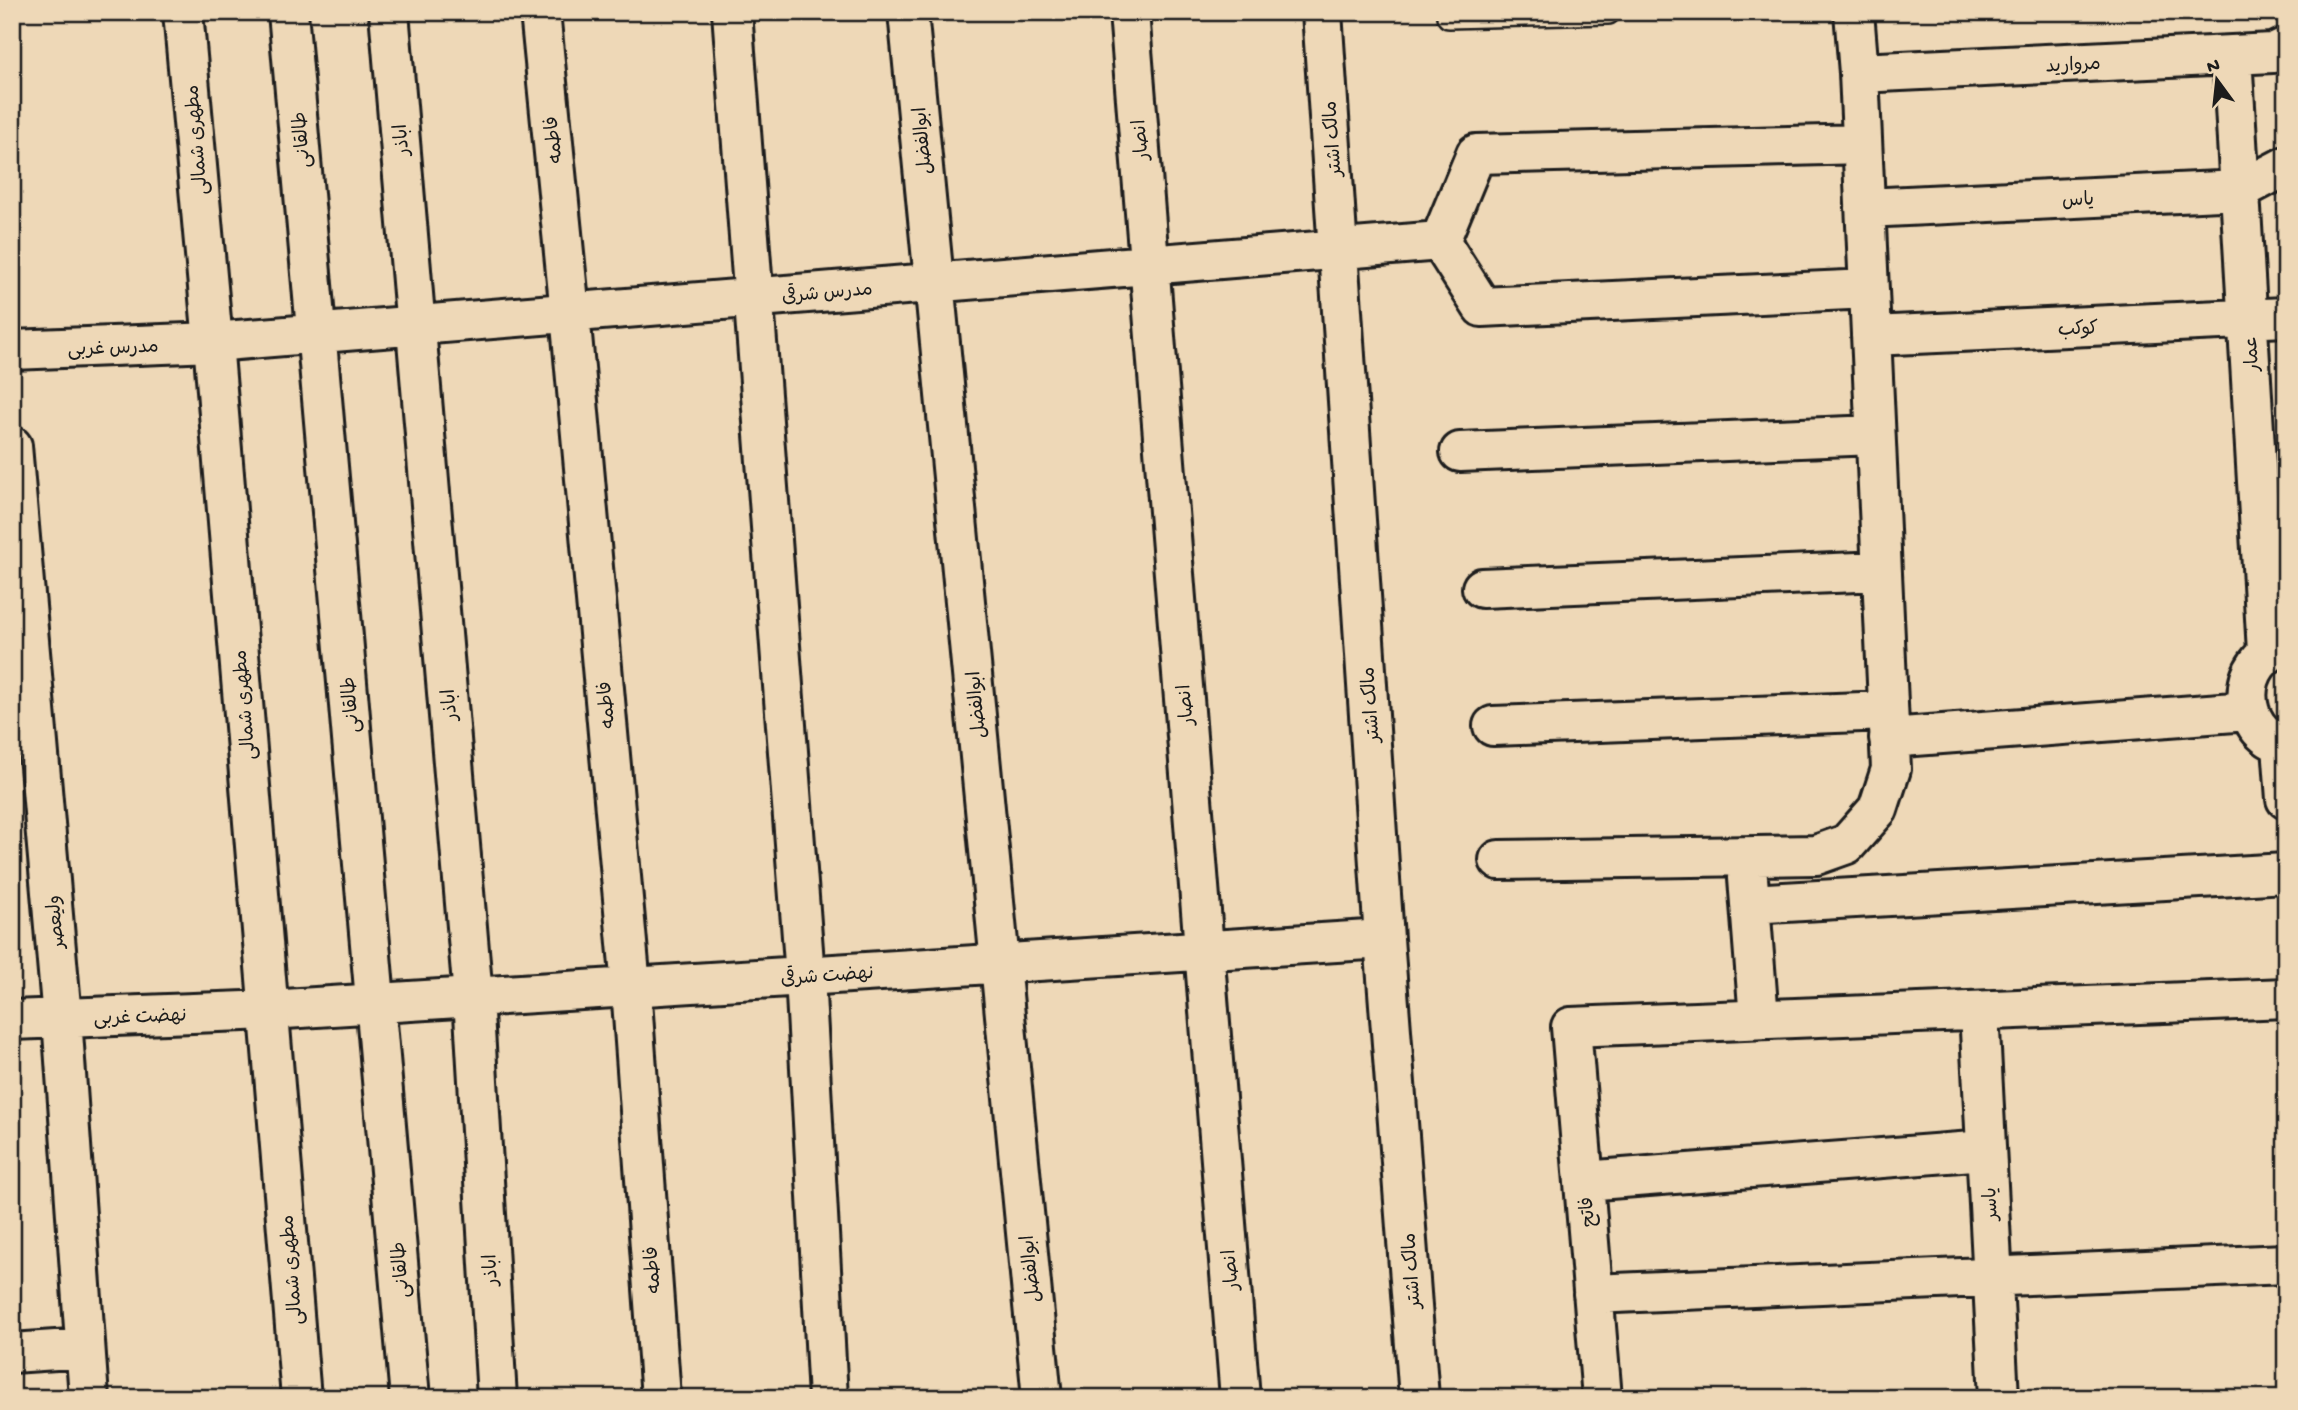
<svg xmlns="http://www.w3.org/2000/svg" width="2298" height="1410" viewBox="0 0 2298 1410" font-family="'Gochi Hand','Playpen Sans Arabic',sans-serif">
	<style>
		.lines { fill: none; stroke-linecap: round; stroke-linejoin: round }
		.lane-casing { stroke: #1c1c1c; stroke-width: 28 }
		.street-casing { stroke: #1c1c1c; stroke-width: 44 }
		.secondary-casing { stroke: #1c1c1c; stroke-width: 44 }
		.lane { stroke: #eed8b7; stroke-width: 23 }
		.street { stroke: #eed8b7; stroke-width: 38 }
		.secondary { stroke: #eed8b7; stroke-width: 38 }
		.labels { text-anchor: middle; stroke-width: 6; stroke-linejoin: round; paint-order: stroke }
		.street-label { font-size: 19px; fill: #1c1c1c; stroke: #eed8b7 }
	</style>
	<rect width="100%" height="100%" fill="#eed8b7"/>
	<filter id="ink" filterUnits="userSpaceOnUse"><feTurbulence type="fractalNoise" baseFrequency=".0143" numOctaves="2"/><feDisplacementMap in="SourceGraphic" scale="14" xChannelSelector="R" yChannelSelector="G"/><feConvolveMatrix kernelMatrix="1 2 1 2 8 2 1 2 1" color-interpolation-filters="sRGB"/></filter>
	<g filter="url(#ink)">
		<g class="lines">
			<defs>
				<path id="lane" d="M1449,16L1608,12"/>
				<path id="street" d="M288,12L410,1398
					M389,12L473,997L497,1398
					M540,12L570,313L631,987L661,1398
					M732,12L805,976L828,1398
					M908,12L1042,1398
					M1129,12L1240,1398
					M1322,12L1384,939L1419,1398
					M2232,55L2267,652
					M1859,73L2273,53L2286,47
					M1862,144L1476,154L1440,241L1482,307L1869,289
					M1865,208L2240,190L2286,166
					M1871,336L2286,317
					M12,350L213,342L1440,241
					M12,446L62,1018L89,1398
					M1460,452L1875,435
					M1482,588L1881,571
					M2286,645C2235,658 2234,732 2286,745
					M1493,726L1888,711
					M1889,738L2248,711
					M2282,745L2286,799
					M1499,860L1816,855L1847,844L1878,809L1891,769L1859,73L1854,12
					M1748,878L1759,1019
					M1750,904L2286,873
					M1979,1011L1999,1398
					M12,1020L269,1010L1384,939
					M1584,1181L1986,1150
					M1593,1294L2286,1264
					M12,1353L85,1348
					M1602,1398L1571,1027L2286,998"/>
				<path id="secondary" d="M183,12L213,342L301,1398"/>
			</defs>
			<use href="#lane" class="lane-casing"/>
			<use href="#street" class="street-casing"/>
			<use href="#secondary" class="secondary-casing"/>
			<use href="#lane" class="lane"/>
			<use href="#street" class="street"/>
			<use href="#secondary" class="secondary"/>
		</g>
	</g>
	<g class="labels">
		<g class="street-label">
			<text transform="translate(2073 63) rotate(-3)" y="7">مروارید</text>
			<text transform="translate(1331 139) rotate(-94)" y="7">مالک اشتر</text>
			<text transform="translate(195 140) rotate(-95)" y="7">مطهری شمالی</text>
			<text transform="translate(300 140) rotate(-95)" y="7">طالقانی</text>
			<text transform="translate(400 140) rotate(-95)" y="7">اباذر</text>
			<text transform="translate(552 140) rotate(-96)" y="7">فاطمه</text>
			<text transform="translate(1139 140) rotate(-95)" y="7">انصار</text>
			<text transform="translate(921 141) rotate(-95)" y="7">ابوالفضل</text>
			<text transform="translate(2078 198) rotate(-3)" y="7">یاس</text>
			<text transform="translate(827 291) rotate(-5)" y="7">مدرس شرقی</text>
			<text transform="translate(2078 327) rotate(-2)" y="7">کوکب</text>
			<text transform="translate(113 346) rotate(-2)" y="7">مدرس غربی</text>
			<text transform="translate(2250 354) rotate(-94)" y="7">عمار</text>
			<text transform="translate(243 705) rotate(-95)" y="7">مطهری شمالی</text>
			<text transform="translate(349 705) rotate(-95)" y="7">طالقانی</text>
			<text transform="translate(448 705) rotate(-95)" y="7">اباذر</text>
			<text transform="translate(605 705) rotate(-95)" y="7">فاطمه</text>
			<text transform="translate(975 705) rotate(-95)" y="7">ابوالفضل</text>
			<text transform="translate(1184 705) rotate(-95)" y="7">انصار</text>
			<text transform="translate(1369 705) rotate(-94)" y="7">مالک اشتر</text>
			<text transform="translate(54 922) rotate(-95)" y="7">ولیعصر</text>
			<text transform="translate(827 974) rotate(-4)" y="7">نهضت شرقی</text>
			<text transform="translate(140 1015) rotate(-2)" y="7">نهضت غربی</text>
			<text transform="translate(1989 1204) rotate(-93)" y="7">یاسر</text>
			<text transform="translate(1586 1212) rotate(-95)" y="7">فاتح</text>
			<text transform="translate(1029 1269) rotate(-96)" y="7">ابوالفضل</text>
			<text transform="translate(290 1270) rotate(-95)" y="7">مطهری شمالی</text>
			<text transform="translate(399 1270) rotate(-95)" y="7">طالقانی</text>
			<text transform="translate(489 1270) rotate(-93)" y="7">اباذر</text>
			<text transform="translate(651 1270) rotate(-94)" y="7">فاطمه</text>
			<text transform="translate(1229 1270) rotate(-95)" y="7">انصار</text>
			<text transform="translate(1410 1271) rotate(-94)" y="7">مالک اشتر</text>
		</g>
	</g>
	<rect width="2298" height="1410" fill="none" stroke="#eed8b7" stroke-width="42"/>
	<rect x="21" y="21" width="2256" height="1368" fill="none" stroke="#1c1c1c" stroke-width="2.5" filter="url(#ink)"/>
	<g transform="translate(2217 80) rotate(345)" stroke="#eed8b7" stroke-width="5" paint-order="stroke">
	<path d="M0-5L12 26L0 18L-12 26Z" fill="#1c1c1c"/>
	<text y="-10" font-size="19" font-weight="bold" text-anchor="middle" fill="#1c1c1c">N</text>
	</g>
</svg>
